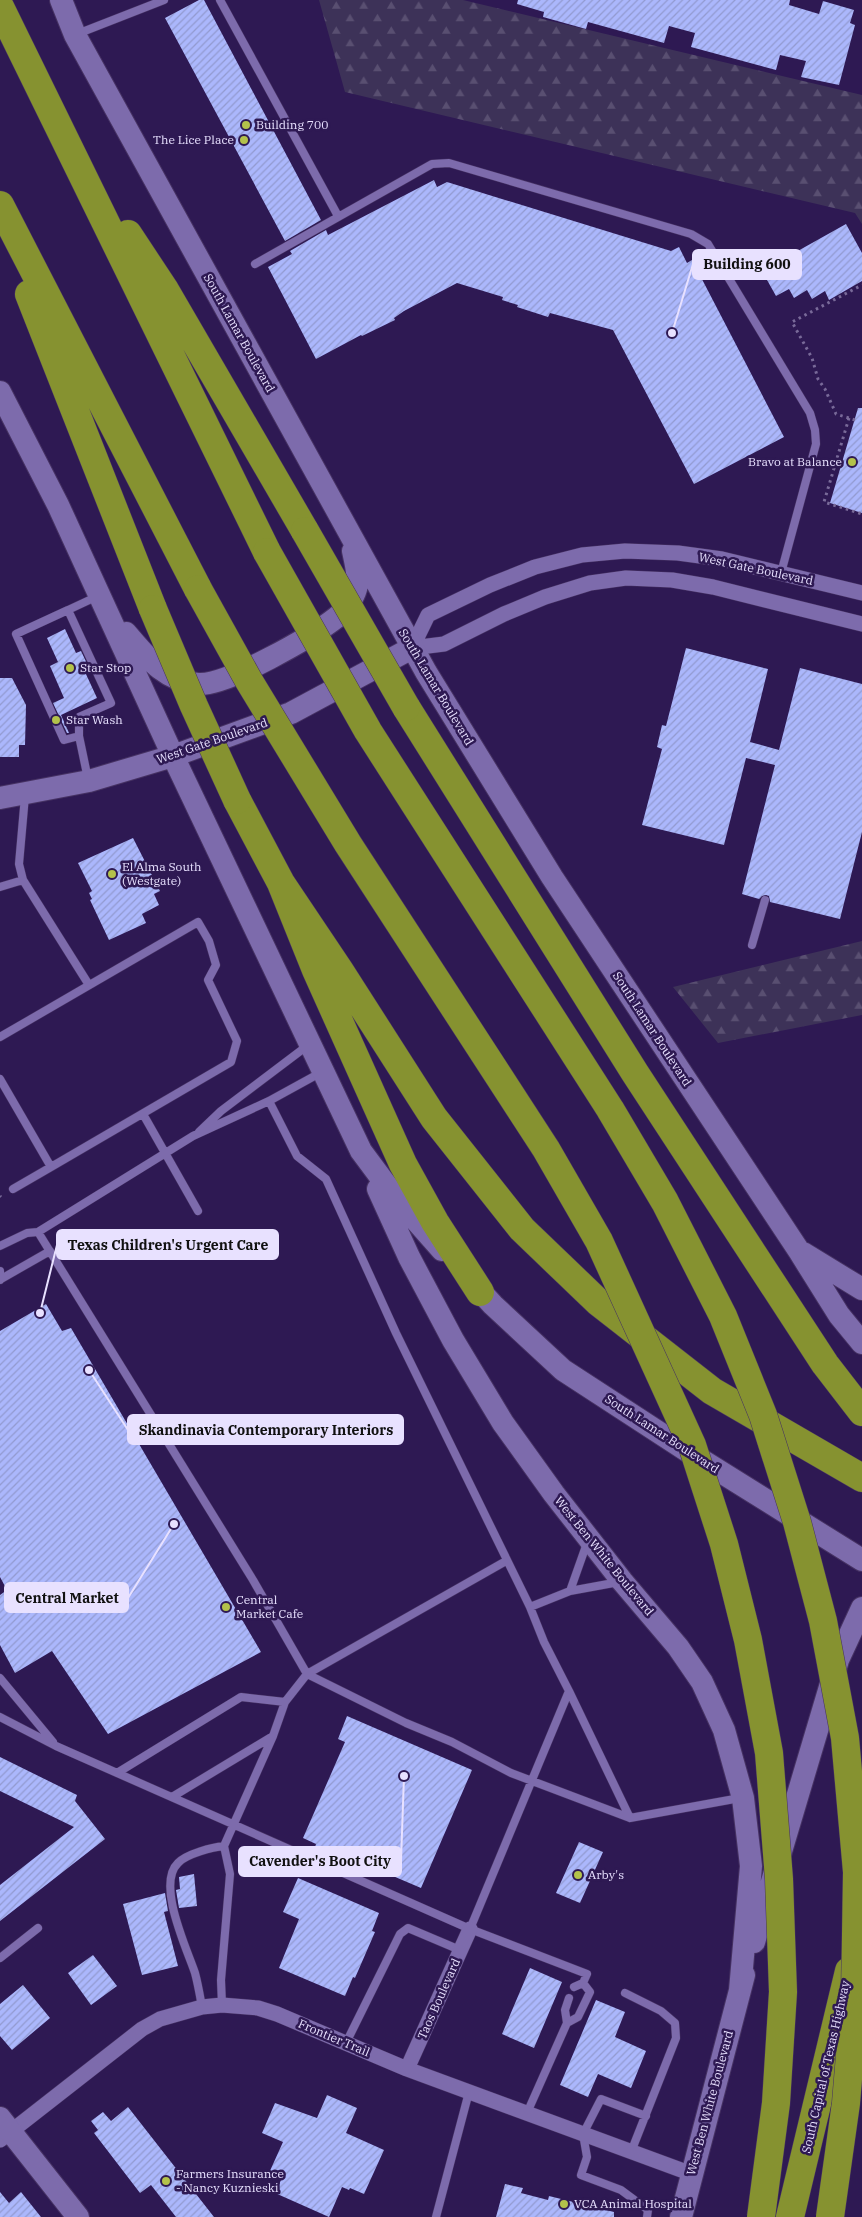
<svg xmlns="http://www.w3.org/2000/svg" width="862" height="2217" viewBox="0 0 862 2217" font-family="'IBM Plex Serif',serif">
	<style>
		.forest { fill: url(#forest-firs) }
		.building { fill: url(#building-hatch) }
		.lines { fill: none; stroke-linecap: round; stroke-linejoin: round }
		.lane-casing { stroke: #463263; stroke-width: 9 }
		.street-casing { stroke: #463263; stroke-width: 16 }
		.secondary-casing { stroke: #463263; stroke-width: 24 }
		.highway-casing { stroke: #463263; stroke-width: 29 }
		.path { stroke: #796a99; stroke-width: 3; stroke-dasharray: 2.5 4; stroke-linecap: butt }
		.lane { stroke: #7d6bac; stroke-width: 8 }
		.street { stroke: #7d6bac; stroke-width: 15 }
		.secondary { stroke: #7d6bac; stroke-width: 22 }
		.highway { stroke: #869230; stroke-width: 28 }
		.highway-bridge-casing { stroke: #463263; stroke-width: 29; stroke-linecap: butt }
		.highway-bridge { stroke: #869230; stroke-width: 28 }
		.poi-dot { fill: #b3c24b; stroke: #2e1953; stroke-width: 2 }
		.labels { text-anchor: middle; stroke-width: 5; stroke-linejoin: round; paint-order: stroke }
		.poi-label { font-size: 12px; fill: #e8e1ff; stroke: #2e1953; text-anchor: start }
		.street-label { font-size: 12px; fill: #e8e1ff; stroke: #2e1953 }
		.leader { fill: none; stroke: #e8e1ff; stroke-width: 2 }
		.callout-dot { fill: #e8e1ff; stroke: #2e1953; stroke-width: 2 }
		.callout { fill: #e8e1ff; stroke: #e8e1ff; stroke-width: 2 }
		.callout-label { font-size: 14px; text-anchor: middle; font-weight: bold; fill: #111 }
	</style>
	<defs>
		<pattern id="forest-firs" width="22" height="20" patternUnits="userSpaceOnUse" patternTransform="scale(1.25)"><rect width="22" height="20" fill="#3d3258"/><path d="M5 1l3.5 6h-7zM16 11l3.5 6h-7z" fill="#594f71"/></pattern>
		<pattern id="building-hatch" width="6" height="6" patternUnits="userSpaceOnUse" patternTransform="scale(1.25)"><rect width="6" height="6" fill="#abb7fc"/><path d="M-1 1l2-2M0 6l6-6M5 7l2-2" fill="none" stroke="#929ad0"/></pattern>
	</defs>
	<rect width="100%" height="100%" fill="#2e1953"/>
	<path class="forest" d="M319,0H463L862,95V224L855,213L345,92Z
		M862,941V1015L718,1043L673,987Z"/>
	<path class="building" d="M199,0H204L321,220L285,241L165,18Z
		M518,0H790L789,5L819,14L823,1L854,10L850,23L855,25L839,85L801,77L806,61L780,55L776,70L691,47L695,33L669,26L664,43L588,22L586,29L543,17L544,12L517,4Z
		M434,180L437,187L447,182L671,251L679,247L687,263L692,260L784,437L694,484L613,330L550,313L548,317L517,307L518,305L502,300L503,297L457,283L404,311L394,318L395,320L362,336L361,335L316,359L268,267L292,254L290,251L326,230L328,235Z
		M846,224L862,253V281L829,300L825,291L812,299L807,290L794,298L789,289L776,296L762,271Z
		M858,408H862V513L830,503Z
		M65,629L76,653L81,651L90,670L85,672L97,698L61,715L69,733H67L53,703L64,698L50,666L58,662L47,638Z
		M686,648L768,669L750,742L779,750L800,668L862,684V832L840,919L770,902L769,896L766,895L762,896L759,899L742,894L775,765L746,758L724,845L642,825L662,749L657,747L662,725L666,726Z
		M0,678H12L26,705L25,745H19V757H0Z
		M133,838L160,891L154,894L159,905L142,914L146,923L109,940L90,900L92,899L89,893L92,891L78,863Z
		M46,1304L62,1331L71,1328L261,1652L108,1734L52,1651L15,1673L0,1645V1595L7,1590L0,1577V1331Z
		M347,1716L472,1770L421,1888L346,1856L342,1866L313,1853L316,1844L303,1838L345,1742L338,1739Z
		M0,1757L77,1795L75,1801L105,1839L0,1921V1885L74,1827L0,1791Z
		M579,1842L603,1852L580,1903L556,1893Z
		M194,1874L197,1906L179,1908L176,1890L180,1889L179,1877Z
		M298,1878L379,1913L372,1931L375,1932L355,1978L353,1977L345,1996L279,1968L299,1919L283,1912Z
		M165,1893L168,1911L164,1912L178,1966L142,1975L123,1904Z
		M93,1955L117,1986L91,2005L68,1973Z
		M530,1968L562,1982L534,2048L502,2034Z
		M23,1985L50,2018L12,2050L0,2036V2004Z
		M596,2000L625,2012L615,2037L646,2051L631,2088L598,2074L588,2097L560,2085Z
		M327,2095L357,2108L346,2133L384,2150L364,2194L350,2188L349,2190L342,2187L329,2217L275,2193L282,2178L269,2173L283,2142L262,2133L275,2103L317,2118Z
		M128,2107L214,2217H176L151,2185L140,2193L94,2133L98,2130L91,2121L103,2112L111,2121Z
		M505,2184L523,2188L521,2193L548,2200L549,2196L614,2212V2217H496Z
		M0,2192L9,2203L21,2192L41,2217H0Z"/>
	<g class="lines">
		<defs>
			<path id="lane" d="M220,0L338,216
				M77,34L164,0
				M255,264L432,164L449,163L691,234L708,244L810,413L815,430L816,444L781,573
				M68,610L16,634L64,740L79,736
				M88,779L79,736V717L111,703L68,610L98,596
				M25,796L19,864L23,880L89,985
				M0,887L23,880
				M752,945L765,900
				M0,1037L198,922L209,941L216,965L208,980L237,1041L231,1062L51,1167L0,1079
				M269,1101L297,1156L326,1179L396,1333L530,1607L544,1642L569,1691L470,1929
				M143,1114L198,1211
				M199,1132L221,1111L307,1046
				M13,1189L51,1167
				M38,1232L253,1580L307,1674L406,1723L452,1742L511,1773L630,1818L740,1798
				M0,1246L27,1233L38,1232L193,1136L269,1101L320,1073
				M0,1271V1280
				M1,1279L50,1251
				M570,1591L587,1543
				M530,1607L570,1591L619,1582
				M0,1678L53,1742
				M569,1691L630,1818
				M285,1702L307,1674L506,1561
				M0,1717L56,1746L470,1929L587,1974L583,1983L574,1987
				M117,1773L241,1697L285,1702L273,1736L172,1797
				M0,1958L38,1928
				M625,1993L661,2011L675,2023L676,2038L631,2152
				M222,2005L221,1980L230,1874L224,1846L273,1736
				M202,2007C200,1996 198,1984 195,1973C187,1949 156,1884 178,1863C186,1854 213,1847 224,1846
				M567,2023L578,2017L590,1992L583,1983
				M346,2043L400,1934L408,1928L460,1950
				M527,2113L567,2023L565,2010L569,1998
				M646,2116L601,2099L583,2134L587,2157L581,2175L621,2190L648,2210L647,2217
				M436,2217L469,2092"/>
			<path id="street" d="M412,648L428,615L490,585L535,567L582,555L625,551L678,553L722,559L862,593
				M412,648L444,644L504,614L545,597L590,583L626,578L672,580L713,587L862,624
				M407,2069L470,1929
				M0,2140L142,2029L160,2019L202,2007L222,2005L258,2008L277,2014L407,2069L692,2174"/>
			<path id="secondary" d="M61,0L75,35L426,672L552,877L799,1251L839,1315L862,1343
				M0,392L58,505L173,756L361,1151L396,1198L442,1250
				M126,633C146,656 164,681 198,684C227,686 313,636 337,617C343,613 352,600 355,592C360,579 356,565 353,551
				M0,798L89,781L173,756L291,713L412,648
				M378,1189L409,1257L453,1340L503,1423L554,1494L622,1581L678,1647L702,1682L724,1730L743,1798L751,1866L740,1990
				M803,1253L862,1289
				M469,1279L493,1305L563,1370L692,1454L862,1560
				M754,1942L838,1660L862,1608
				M0,2118L78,2217
				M681,2217L744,1975"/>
			<path id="highway" d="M0,7L267,552
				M0,205L198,589
				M128,234L165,290L305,531
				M29,294L153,609
				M406,707L635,1073L825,1364L862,1412
				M237,800L281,883L316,970L403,1164L435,1222L480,1292
				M281,883L340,971L434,1118L522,1229L598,1302L712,1391L862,1478
				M790,2217L849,1971"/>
		</defs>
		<use href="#lane" class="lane-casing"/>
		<use href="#street" class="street-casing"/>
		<use href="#secondary" class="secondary-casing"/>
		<use href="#highway" class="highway-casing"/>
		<path class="path" d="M849,418L824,502L862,514
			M855,420L836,414L825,389L818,379L812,358L792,322L862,285
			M0,1196L1,1197"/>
		<use href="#lane" class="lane"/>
		<use href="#street" class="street"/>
		<use href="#secondary" class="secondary"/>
		<use href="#highway" class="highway"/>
		<defs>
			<path id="highway-bridge" d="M305,531L406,707
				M267,552L368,731L610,1109L665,1202L723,1316L763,1415L797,1522L823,1621L845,1738L857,1872L855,1996L846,2103L830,2217
				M198,589L249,681L348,844L546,1149L599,1241L692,1445L724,1544L748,1640L769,1753L779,1879L783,1992L776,2103L761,2217
				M153,609L194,706L237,800"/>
		</defs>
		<use href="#highway-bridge" class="highway-bridge-casing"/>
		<use href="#highway-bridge" class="highway-bridge"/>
	</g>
	<g class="poi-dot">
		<circle cx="246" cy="125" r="5"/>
		<circle cx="244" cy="140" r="5"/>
		<circle cx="852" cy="462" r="5"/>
		<circle cx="70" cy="668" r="5"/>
		<circle cx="56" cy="720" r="5"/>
		<circle cx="112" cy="874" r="5"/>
		<circle cx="226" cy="1607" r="5"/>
		<circle cx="578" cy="1875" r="5"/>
		<circle cx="166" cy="2181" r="5"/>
		<circle cx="564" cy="2204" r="5"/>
	</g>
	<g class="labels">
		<g class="poi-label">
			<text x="256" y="129">Building 700</text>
			<text x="234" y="144" text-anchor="end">The Lice Place</text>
			<text x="842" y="466" text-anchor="end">Bravo at Balance</text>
			<text x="80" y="672">Star Stop</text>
			<text x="66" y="724">Star Wash</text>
			<text x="122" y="871">El Alma South<tspan x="122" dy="14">(Westgate)</tspan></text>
			<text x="236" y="1604">Central<tspan x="236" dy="14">Market Cafe</tspan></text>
			<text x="588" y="1879">Arby's</text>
			<text x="176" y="2178">Farmers Insurance<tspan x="176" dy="14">- Nancy Kuznieski</tspan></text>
			<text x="574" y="2208">VCA Animal Hospital</text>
		</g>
		<g class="street-label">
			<text transform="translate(239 333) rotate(61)" y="4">South Lamar Boulevard</text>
			<text transform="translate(756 569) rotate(12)" y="4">West Gate Boulevard</text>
			<text transform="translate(436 687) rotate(59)" y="4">South Lamar Boulevard</text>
			<text transform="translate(212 741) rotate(-19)" y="4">West Gate Boulevard</text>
			<text transform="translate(652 1029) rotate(57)" y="4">South Lamar Boulevard</text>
			<text transform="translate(662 1434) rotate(33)" y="4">South Lamar Boulevard</text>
			<text transform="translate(604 1556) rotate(51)" y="4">West Ben White Boulevard</text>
			<text transform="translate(439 1999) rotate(-66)" y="4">Taos Boulevard</text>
			<text transform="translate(334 2038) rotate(23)" y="4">Frontier Trail</text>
			<text transform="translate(826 2067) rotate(-77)" y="4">South Capital of Texas Highway</text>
			<text transform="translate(710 2103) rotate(-75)" y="4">West Ben White Boulevard</text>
		</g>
	</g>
	<path class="leader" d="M672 333L693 264M40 1313L57 1245M89 1370L128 1430M174 1524L128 1598M404 1776L401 1861"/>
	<g class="callout-dot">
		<circle cx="672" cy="333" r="5"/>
		<circle cx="40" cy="1313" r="5"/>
		<circle cx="89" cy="1370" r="5"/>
		<circle cx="174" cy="1524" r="5"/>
		<circle cx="404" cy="1776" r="5"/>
	</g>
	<g class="callout">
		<rect x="693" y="250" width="108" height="29" rx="5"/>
		<rect x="57" y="1230" width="221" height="29" rx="5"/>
		<rect x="128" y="1415" width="275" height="29" rx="5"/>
		<rect x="5" y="1583" width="123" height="29" rx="5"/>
		<rect x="239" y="1847" width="162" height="29" rx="5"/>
	</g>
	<g class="callout-label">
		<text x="747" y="269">Building 600</text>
		<text x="168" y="1250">Texas Children's Urgent Care</text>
		<text x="266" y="1435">Skandinavia Contemporary Interiors</text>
		<text x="67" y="1603">Central Market</text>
		<text x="320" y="1866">Cavender's Boot City</text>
	</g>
</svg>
